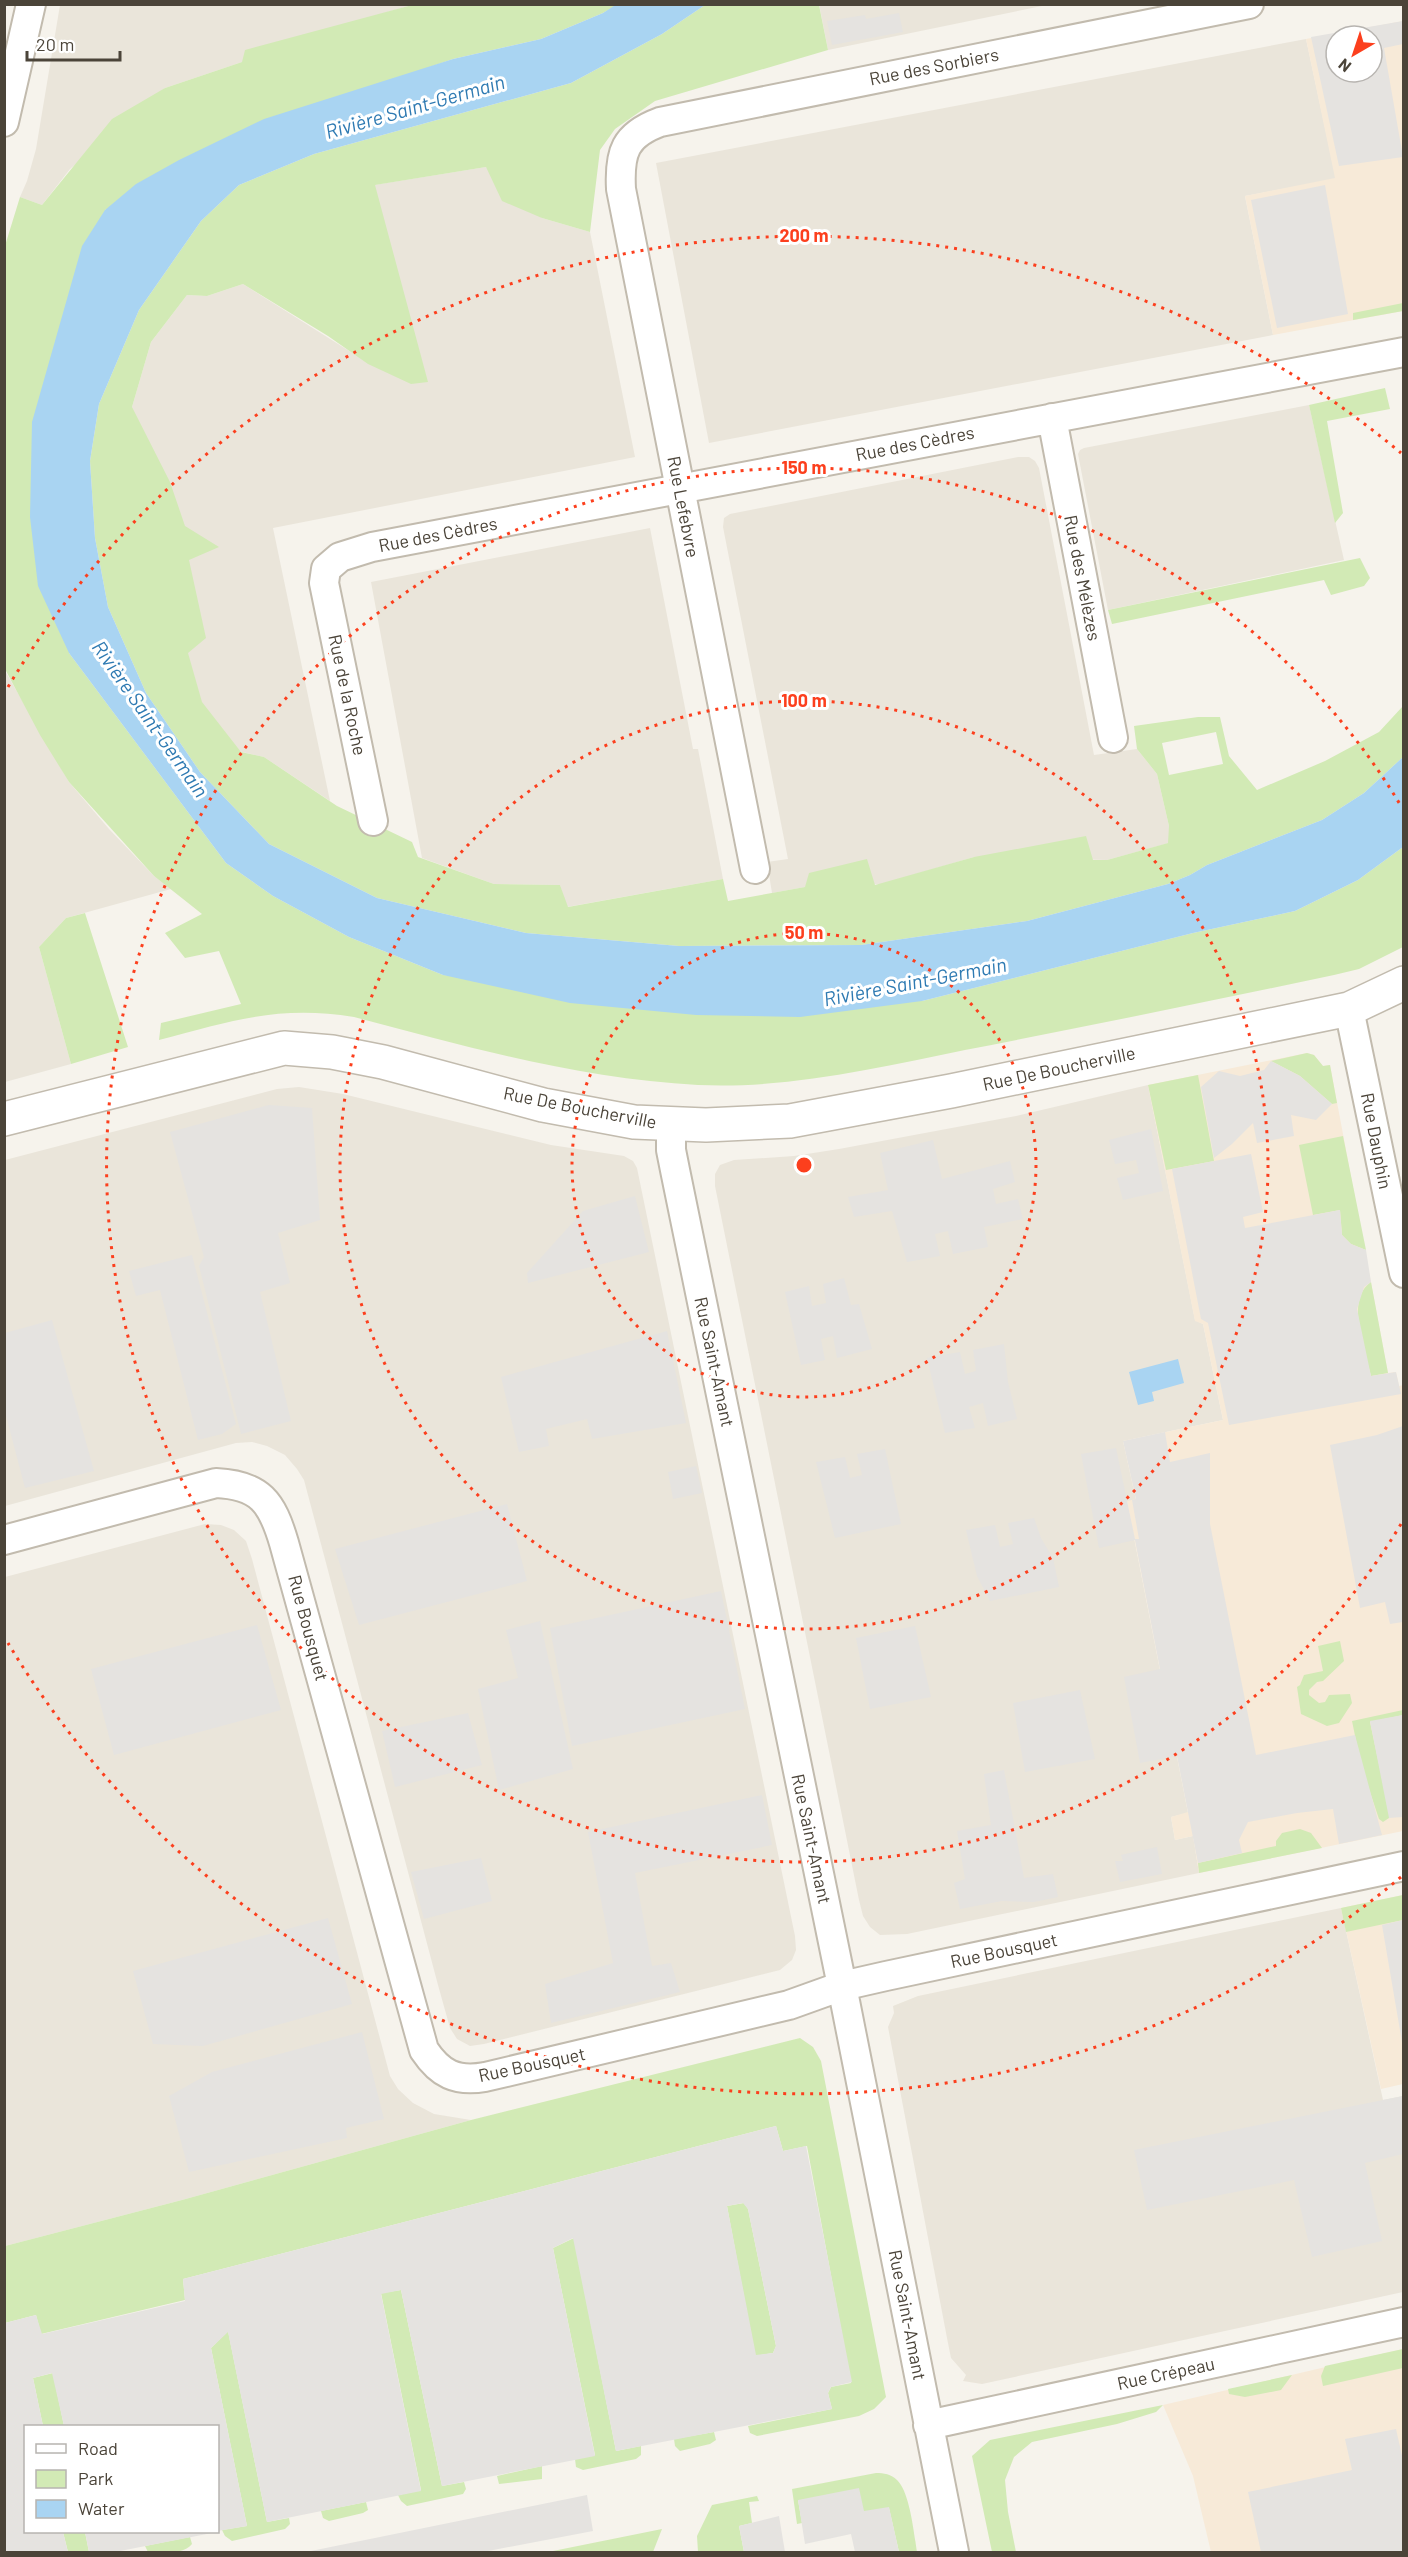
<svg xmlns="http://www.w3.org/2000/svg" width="1408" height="2557" viewBox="0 0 1408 2557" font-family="Barlow,sans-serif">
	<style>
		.residential { fill: #eae5da }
		.commercial { fill: #f7ead8; fill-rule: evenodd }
		.green { fill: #d2eab5; fill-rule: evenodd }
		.parking { fill: #e5e3e0; fill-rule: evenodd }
		.water { fill: #a9d4f2 }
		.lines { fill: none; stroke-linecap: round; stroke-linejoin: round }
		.minor-casing { stroke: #c2bbae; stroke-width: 32 }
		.tertiary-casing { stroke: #c2bbae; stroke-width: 36 }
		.minor { stroke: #fff; stroke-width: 28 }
		.tertiary { stroke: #fff; stroke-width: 33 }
		.ring { fill: none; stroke: #fc3f1d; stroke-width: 3; stroke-dasharray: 3 6 }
		.labels { text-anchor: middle; stroke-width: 6; stroke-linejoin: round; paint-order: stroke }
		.street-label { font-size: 18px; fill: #4b4439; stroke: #fff }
		.water-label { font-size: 20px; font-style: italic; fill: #2e7ab2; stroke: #fff }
		.centre { fill: #fc3f1d; stroke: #fff; stroke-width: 3 }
		.ring-label { font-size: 18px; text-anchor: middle; font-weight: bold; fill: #fc3f1d; stroke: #fff; stroke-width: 6; stroke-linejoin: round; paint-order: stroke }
	</style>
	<rect width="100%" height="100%" fill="#f6f3ec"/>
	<path class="residential" d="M819,4L1047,5L828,50Z
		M60,5H412L305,36L242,62L165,88L70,169L42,205L20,197L27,181L36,149Z
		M1306,39L1336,179L1245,196L1273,335L709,443L656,163Z
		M486,167L542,218L590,232L635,457L273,528L330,801L264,757L217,746L170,650L132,407L151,342L187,295L207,296L243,284L354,354L374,185Z
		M1309,405L1344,560L1108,610L1078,454L1080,450L1084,448Z
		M1018,457H1029L1035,461L1039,468L1094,755L1137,749L1157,774L1169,826V843L1107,860L974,857L882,884L805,887L772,893L767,862L788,859L723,527L724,518L730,514Z
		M650,528L693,749H698L723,879L567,907L560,885L494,884L422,858L371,582Z
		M4,669L69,782L109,829L154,876L171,889L66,918L39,947L71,1064L5,1082Z
		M1148,1085L1195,1320L1203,1324L1223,1420L1123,1441L1136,1500L1127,1502L1188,1813L1171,1817L1175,1840L1193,1836L1199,1873L907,1934L880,1935L870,1927L863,1916L859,1900L715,1186V1174L720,1165L734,1160L794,1156L839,1149L1016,1116Z
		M299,1087L343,1094L551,1145L624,1156L633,1161L637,1168L795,1936L796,1950L792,1960L780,1970L484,2044L470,2046L457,2039L450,2028L438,1985L304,1480L297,1469L285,1455L267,1446L252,1442L236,1443L5,1506V1160L277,1089Z
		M205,1524L221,1525L234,1530L246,1541L252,1559L390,2076L398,2089L413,2103L434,2114L471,2120L182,2200L5,2246V1577Z
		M1341,1908L1383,2100L1403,2096V2292L982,2384L963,2381L966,2375L951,2358L947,2338L888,2027L894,2013L893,2006L918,1996Z"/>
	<path class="commercial" d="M1403,21V311L1273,335L1245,196L1335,178L1306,39ZM1336,36H1372V72H1336Z
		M1307,1053L1314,1055L1323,1066L1330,1065L1388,1373L1396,1372L1399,1386L1403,1385V1831L1199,1873L1193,1836L1175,1840L1171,1817L1188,1812L1127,1501L1136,1499L1123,1441L1223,1420L1203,1324L1195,1321L1148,1085Z
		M1403,1895V2084L1381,2089L1341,1908Z
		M1403,2349V2552H1211L1193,2476L1163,2405Z"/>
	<path class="green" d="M412,5H617L603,13L541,39L453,59L363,90L105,210L69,653L226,863L273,896L349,937L443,975L922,1001L1193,933L1295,911L1358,880L1403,847V947L1359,969L1334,975C1211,1001 1089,1026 965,1050C877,1068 789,1089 698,1085C581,1079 467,1047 354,1017C278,1005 232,1021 159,1040L161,1023L241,1004L219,951L185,958L165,933L202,914L154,876L69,782L40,735L5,669L4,249L20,197L42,205L112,119L165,88L242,62L245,50Z
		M705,5H819L828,50L655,101L615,129L600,150L590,232L542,218L502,201L486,167L375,185L428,382L411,384L368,364L328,336L243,284L207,296L187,295L151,342L132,407L170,482L185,526L219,547L189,560L206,638L188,653L202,702L241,752L264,757L337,806L412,842L418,857L494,884L560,885L568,907L723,879L728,901L805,887L809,873L867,859L875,885L974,857L1086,836L1093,860H1107L1168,843L1169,826L1157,774L1137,749L1134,726L1198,717H1220L1229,756L1257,790L1325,761L1379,732L1403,706V757L1364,793L1322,820L1207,865L1190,875L1168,884L1027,921L861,945L679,946L526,933L377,898L269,844L200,772L146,693L108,607L95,538L90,461L99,404L139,310L201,221L239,185L314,154L571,83L662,34ZM1216,732L1223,764L1169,775L1162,743Z
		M1403,303V311L1353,320V313Z
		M1385,388L1390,409L1327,421L1343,513L1335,523L1309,405Z
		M1360,558L1370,578L1364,586L1331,595L1324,580L1112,624L1108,610Z
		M85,913L128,1047L71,1064L39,947L66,918Z
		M1307,1053L1314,1055L1323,1066L1330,1065L1337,1103L1332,1104L1300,1076L1271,1061Z
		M1198,1075L1214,1161L1166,1170L1148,1085Z
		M1343,1136L1366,1250L1351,1244L1342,1235L1340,1210L1313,1215L1299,1145Z
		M1371,1282L1388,1373L1371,1376C1365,1349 1345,1300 1371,1282Z
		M1340,1641L1344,1661L1323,1681L1317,1682L1309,1690V1695L1319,1703L1325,1702L1329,1695L1350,1694L1352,1703L1339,1723L1327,1726L1301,1714L1297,1687L1300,1685L1304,1675L1323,1671L1318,1646Z
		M1403,1710V1715L1370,1722L1389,1811V1818L1383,1822L1379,1819L1361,1765L1352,1721Z
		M1300,1829L1311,1833L1322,1848L1199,1873L1198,1863L1276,1846V1841L1282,1833Z
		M1403,1895V1920L1346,1932L1341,1908Z
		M800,2038L813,2047L821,2061L886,2397L874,2409L859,2416L757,2436L750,2433L748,2426L832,2409L828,2393L831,2387L851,2383L807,2146L783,2151L776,2126L183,2279L185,2300L41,2334L36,2315L5,2323V2246L182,2200L471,2120Z
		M744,2203L748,2209L776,2346L773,2353L755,2356L727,2206Z
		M574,2238L616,2451L641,2446V2455L636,2459L583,2470L576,2467L575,2459L595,2455L553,2248Z
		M401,2290L442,2486L464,2482L466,2489L463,2494L407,2506L401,2501L398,2495L421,2490L381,2293Z
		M228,2331L267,2522L289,2518L290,2524L285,2529L232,2541L225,2536L222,2530L247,2526L211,2348Z
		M1403,2349V2368L1323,2386L1321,2376L1325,2366Z
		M53,2373L64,2426H43L33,2378Z
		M1292,2375L1281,2390L1245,2397L1229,2394L1228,2389Z
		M1163,2405L1156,2412L1117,2424L1032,2442L1014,2457L1005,2480L1008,2512L1016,2552H992L972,2456L990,2440Z
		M714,2432L716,2440L710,2444L680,2451L675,2446L674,2439Z
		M542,2466V2479L499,2484L497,2476Z
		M876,2473C884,2473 891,2474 897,2480C910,2492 914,2534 917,2552H899L889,2508L864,2512L798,2500L802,2523L797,2524L792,2489Z
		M757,2496L759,2501L749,2502L752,2523L739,2526L744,2552H698L697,2536L712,2505Z
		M366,2502L368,2510L363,2513L329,2521L323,2518L321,2511Z
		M662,2529L653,2552H548Z
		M63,2532H85L89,2552H68Z
		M190,2537L192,2544C183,2555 161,2553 148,2552L145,2546Z"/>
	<path class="parking" d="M899,13L903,32L832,45L827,21L865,15L866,19Z
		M1403,21V44L1384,48L1403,157L1339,166L1311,37ZM1336,36H1372V72H1336Z
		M1325,185L1348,314L1277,328L1251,200Z
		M1271,1061L1300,1076L1332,1104L1316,1120L1291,1115L1294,1136L1257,1143L1253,1123L1232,1144L1214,1158L1201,1087L1219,1071L1240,1076L1264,1070Z
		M269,1105L312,1108L320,1220L278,1233L290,1283L260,1292L291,1421L241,1434L199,1266L204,1257L170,1132Z
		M1151,1129L1163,1191L1123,1200L1117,1178L1139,1173L1136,1160L1115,1164L1109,1140Z
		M933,1140L942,1179L1010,1161L1015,1182L993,1189L996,1204L1018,1199L1023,1219L984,1227L988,1247L953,1254L948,1231L935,1234L940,1256L907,1262L892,1211L854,1217L848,1197L888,1190L880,1153Z
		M1251,1154L1263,1212L1243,1217L1245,1228L1340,1210L1342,1235L1351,1244L1366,1250L1371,1282L1364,1287L1357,1309L1371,1376L1396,1372L1401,1394L1229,1425L1208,1323L1201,1319L1172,1169Z
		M635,1196L649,1252L528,1283L527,1273L583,1211Z
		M192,1255L236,1424L222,1434L198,1440L160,1290L136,1296L129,1271Z
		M844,1278L851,1305L859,1304L872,1349L837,1358L833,1336L821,1339L825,1360L801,1365L785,1292L809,1286L812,1306L826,1303L823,1284Z
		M52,1320L94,1471L25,1488L5,1412V1333Z
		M667,1331L686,1423L592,1439L587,1419L546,1429L549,1446L519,1452L501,1377Z
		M1004,1344L1008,1382L1017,1419L988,1426L983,1403L969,1407L975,1428L945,1433L927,1358L960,1352L965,1374L976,1371L973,1350Z
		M1403,1426V1622L1390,1624L1385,1602L1360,1608L1330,1445L1377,1435Z
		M1165,1432L1170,1462L1210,1453V1524L1256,1755L1355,1735L1382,1835L1339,1844L1333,1809L1297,1813L1248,1822L1239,1840L1242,1853L1198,1863L1177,1756L1140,1763L1124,1677L1160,1669L1135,1540L1099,1548L1081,1454L1116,1448L1135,1539H1139L1132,1500L1136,1499L1123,1441Z
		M885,1449L901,1524L835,1538L816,1462L845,1457L850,1478L862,1475L857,1454Z
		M696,1466L702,1493L673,1499L668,1472Z
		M507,1504L527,1581L359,1625L335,1549Z
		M1034,1518L1041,1538L1053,1558L1059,1587L990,1601L977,1576L966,1530L995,1525L1000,1547L1013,1544L1008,1523Z
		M721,1591L745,1709L572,1746L550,1628Z
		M540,1621L573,1769L499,1790L478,1689L518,1678L506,1630Z
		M257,1625L281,1710L114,1755L91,1669Z
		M915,1626L931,1697L870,1709L856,1638Z
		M1080,1690L1095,1759L1025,1772L1013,1703Z
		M468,1713L482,1765L395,1787L382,1731Z
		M1403,1715V1817L1389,1818L1370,1721Z
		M1004,1770L1024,1878L1053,1874L1058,1897L1034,1902L1002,1901L960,1909L954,1883L965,1879L957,1831L991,1825L984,1774Z
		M762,1795L772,1845L635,1873L652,1966L671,1963L680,1992L551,2023L545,1984L613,1963L588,1832Z
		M1157,1847L1162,1874L1120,1882L1115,1861H1123L1121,1855Z
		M481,1858L492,1901L424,1919L411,1872Z
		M328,1918L352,2004L203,2046L153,2044L133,1971Z
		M1403,1920H1404L1403,2048L1382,1925Z
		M362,2032L384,2119L346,2128L347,2138L189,2172L169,2096L212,2072Z
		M1403,2096V2154L1365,2163L1382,2241L1312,2257L1294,2180L1147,2210L1134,2150Z
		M776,2126L783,2151L806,2146L852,2382L831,2387L828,2393L832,2409L616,2451L573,2238L553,2248L595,2456L442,2486L401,2290L381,2294L421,2491L267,2522L228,2332L211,2348L247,2526L218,2531V2426H64L52,2373L33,2378L43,2426H26V2532H63L68,2552H5V2323L36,2315L42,2334L185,2301L183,2279ZM743,2203L748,2209L776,2346L773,2353L756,2355L727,2206Z
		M1396,2429L1403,2460V2552H1261L1248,2492L1352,2470L1345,2439Z
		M859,2488L864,2511L889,2507L899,2552H855L851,2534L805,2544L798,2500Z
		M587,2495L593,2531L483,2552H306Z
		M779,2516L785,2552H744L739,2526Z
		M85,2532H217L115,2552H89Z"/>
	<path class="water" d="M617,4L705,5L662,34L571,83L314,154L239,185L201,221L139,310L99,404L90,461L95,538L108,607L146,693L200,772L269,844L377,898L526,933L679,946L861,945L1027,921L1168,884L1190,875L1207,865L1322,820L1364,793L1403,757V847L1358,880L1295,911L1193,933L922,1001L800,1017L696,1015L570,1003L443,975L349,937L273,896L226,863L69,653L38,586L30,517L32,422L82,246L105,210L136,184L179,160L264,119L453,59L541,39L603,13Z
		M1178,1359L1184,1383L1152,1392L1154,1401L1138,1405L1129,1372Z"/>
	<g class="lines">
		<defs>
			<path id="minor" d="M4,122L31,4
				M1052,418L1113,738
				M373,821L324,583L326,569L340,557L372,547L1404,352
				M755,869L621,189C619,152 625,135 660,122L1249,4
				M1349,1009L1404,1273
				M671,1125V1150L675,1170L842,1986L954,2552
				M4,1540L216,1483C260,1485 272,1502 284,1543L424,2050C440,2074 456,2082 485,2077L789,2005L842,1986L886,1976L1404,1866
				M928,2425L1404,2322"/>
			<path id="tertiary" d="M4,1119L284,1048L332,1052L383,1062L543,1105L634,1122L706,1125L790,1121L951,1091L1349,1009L1404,983"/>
		</defs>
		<use href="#minor" class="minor-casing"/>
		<use href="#tertiary" class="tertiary-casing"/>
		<use href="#minor" class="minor"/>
		<use href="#tertiary" class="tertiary"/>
	</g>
	<g class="ring">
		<circle cx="804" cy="1165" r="232"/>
		<circle cx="804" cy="1165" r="464"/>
		<path d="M1401 1524A697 697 0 1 1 1401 806"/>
		<path d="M1401 1877A929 929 0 0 1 8 1643M8 687A929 929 0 0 1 1401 453"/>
	</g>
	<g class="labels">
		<g class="street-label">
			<text transform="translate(934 67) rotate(-11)" y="6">Rue des Sorbiers</text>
			<text transform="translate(915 444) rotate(-11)" y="6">Rue des Cèdres</text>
			<text transform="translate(683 507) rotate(79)" y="6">Rue Lefebvre</text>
			<text transform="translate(438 535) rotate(-11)" y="6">Rue des Cèdres</text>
			<text transform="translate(1082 578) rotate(79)" y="6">Rue des Mélèzes</text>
			<text transform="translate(347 695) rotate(78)" y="6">Rue de la Roche</text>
			<text transform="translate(1059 1069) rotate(-12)" y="6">Rue De Boucherville</text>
			<text transform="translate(580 1108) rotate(11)" y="6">Rue De Boucherville</text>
			<text transform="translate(1376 1141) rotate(79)" y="6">Rue Dauphin</text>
			<text transform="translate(714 1362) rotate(78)" y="6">Rue Saint-Amant</text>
			<text transform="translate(308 1628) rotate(75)" y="6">Rue Bousquet</text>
			<text transform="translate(811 1839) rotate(78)" y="6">Rue Saint-Amant</text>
			<text transform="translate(1004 1951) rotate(-12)" y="6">Rue Bousquet</text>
			<text transform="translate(532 2065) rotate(-12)" y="6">Rue Bousquet</text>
			<text transform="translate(907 2315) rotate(79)" y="6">Rue Saint-Amant</text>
			<text transform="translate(1166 2374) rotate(-12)" y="6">Rue Crépeau</text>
		</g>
		<g class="water-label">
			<text transform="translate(415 107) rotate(-16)" y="7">Rivière Saint-Germain</text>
			<text transform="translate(150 719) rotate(55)" y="7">Rivière Saint-Germain</text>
			<text transform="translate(915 982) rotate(-11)" y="7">Rivière Saint-Germain</text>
		</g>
	</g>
	<circle cx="804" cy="1165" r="9" class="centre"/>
	<g class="ring-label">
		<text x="804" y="242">200 m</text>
		<text x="804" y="474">150 m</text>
		<text x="804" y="707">100 m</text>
		<text x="804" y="939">50 m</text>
	</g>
	<rect width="1408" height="2557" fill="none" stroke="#4b4439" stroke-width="12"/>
	<rect x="24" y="2425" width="195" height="108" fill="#ffffff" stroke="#b7b4b0" stroke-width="1.5"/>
	<rect x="36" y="2444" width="30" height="9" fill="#ffffff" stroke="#b7b4b0" stroke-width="1.5"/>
	<text x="78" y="2455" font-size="18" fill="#4b4439">Road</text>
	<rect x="36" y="2470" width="30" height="18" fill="#d2eab5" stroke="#b7b4b0" stroke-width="1.5"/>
	<text x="78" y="2485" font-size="18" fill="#4b4439">Park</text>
	<rect x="36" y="2500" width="30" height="18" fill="#a9d4f2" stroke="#b7b4b0" stroke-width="1.5"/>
	<text x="78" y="2515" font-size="18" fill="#4b4439">Water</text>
	<g transform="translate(1354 54) rotate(219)"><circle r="28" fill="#ffffff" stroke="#b7b4b0" stroke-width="1.5"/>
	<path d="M0-4.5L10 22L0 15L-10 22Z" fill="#fc3f1d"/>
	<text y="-9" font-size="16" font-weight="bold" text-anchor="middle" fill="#4b4439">N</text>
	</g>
	<path d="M27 51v9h93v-9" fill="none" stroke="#4b4439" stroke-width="3"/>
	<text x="36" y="51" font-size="18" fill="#4b4439" stroke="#ffffff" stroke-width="4.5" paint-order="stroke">20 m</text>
</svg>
